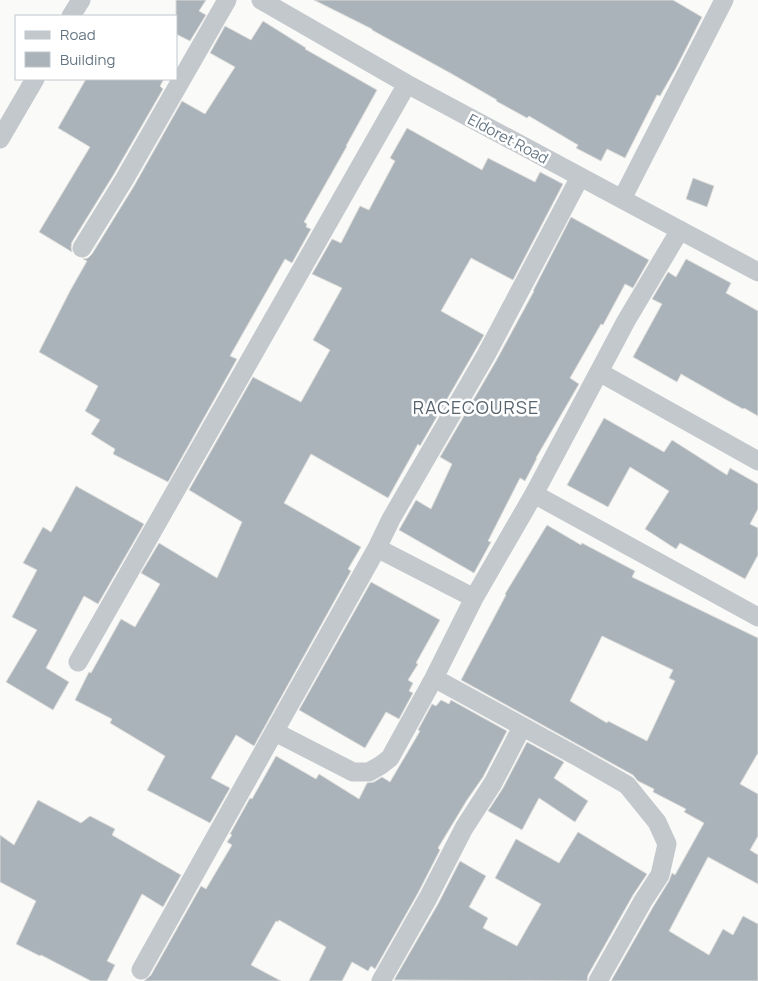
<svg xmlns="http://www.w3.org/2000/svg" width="758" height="981" viewBox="0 0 758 981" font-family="Manrope,sans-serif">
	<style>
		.building { fill: #aab3b9; stroke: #dcdcda; fill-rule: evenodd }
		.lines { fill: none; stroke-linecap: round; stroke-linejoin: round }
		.street { stroke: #c3c8cc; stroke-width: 19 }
		.labels { text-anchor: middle; stroke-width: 5; stroke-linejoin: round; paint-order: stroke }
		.street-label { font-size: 15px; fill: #657683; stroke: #fff }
		.quarter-label { font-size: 18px; letter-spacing: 1px; fill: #57646e; stroke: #fff }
	</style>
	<rect width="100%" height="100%" fill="#fafaf8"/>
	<path class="building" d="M176,0H206L199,11L206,15L190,41L176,34Z
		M314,0H673L702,17L676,68L660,96L657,95L625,158L607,149L601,161L576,148L578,145L529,116L527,118L496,101L497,100L452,74L372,30V29Z
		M263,21L306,48L305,49L377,90L346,146H347L304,222L307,224L306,227L311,229L292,263L285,259L230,356L237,359L168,482L113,454L115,449L91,434L100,420L85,411L98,386L39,352L70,291L87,261L83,259L88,258L92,254L134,186L182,101L205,114L235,67L210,53L225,26L251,40Z
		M86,79H164L160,86L163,89L114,174L72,242L71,247L72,252L39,232L90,147L58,128Z
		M407,128L482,170L488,158L535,182L540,172L563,184L513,280L471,258L441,311L484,335L420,446L418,444L388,498L311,454L284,503L361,547L348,569L351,571L254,746L236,735L211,778L230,788L210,823L147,790L165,756L110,723L112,719L75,700L89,672L91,673L121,619L135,627L160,584L141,573L159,543L217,578L242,522L189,490L253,377L301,402L330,350L313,340L342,288L312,274L332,239L341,243L360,206L369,210L395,161L390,158Z
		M693,178L714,186L707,207L686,199Z
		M571,217L649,260L633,288L625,284L603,325L601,324L570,378L579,384L536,458H537L525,481L520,478L488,541L491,542L474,573L399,530L416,500L431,509L452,464L440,457L496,361L534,291H533Z
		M686,259L731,283L726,293L758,311V416L744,408L743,409L723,398L681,374L677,382L633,357L662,304L652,299L668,272L676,277Z
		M604,418L664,452L672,440L727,475L730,468L758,484V509L750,524L758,528V555L745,579L680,543L676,549L645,529L669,491L630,467L608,507L567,485Z
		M76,486L144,524L98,604L84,596L46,668L69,682L53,710L6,682L37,630L12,617L37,570L23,563L43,527L51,532Z
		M547,525L581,545L582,543L635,571L632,577L758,638V753L740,784L758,794V836L750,850L758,855V884L708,857L669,931L709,955L723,929L733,935L743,916L758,924V981H611L653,907L669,881L672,873L675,875L704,823L684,812L686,809L653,792L654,789L638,781L633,775L461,680L506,595L505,594ZM602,636L673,670L669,678L675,681L647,741L608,721L607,723L570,701Z
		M371,582L440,620L416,663L418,664L408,680L413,683L409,691L413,693L399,719L386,712L365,748L299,710Z
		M441,700L449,704L451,700L507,731L483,777L467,800L438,848L440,850L418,893L375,969L371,966L368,971L352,962L342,981H309L326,947L279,920L278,922L276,921L251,965L281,981H144L151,975L201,886L206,889L232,845L227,842L232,835L230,834L250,798L252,799L276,756L316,779L319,774L359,799L367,783L374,782L382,777L390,782L420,731L418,730L432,704L436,706Z
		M527,742L564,762L554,778L588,801L575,822L539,798L522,830L488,811L503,788Z
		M38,800L81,823L90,816L115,829L112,835L181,875L163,907L142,894L107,961L115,965L107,981H91L41,955L40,956L16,944L36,901L0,882V835L14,845Z
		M578,832L647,874L633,895L588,975L587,981L394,980L438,904L460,861L486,876L469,907L488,918L483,928L517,946L541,904L495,878L516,839L559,863Z"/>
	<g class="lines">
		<path class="street" d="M261,0L407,84L758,272
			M71,16L81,0
			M0,139L35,79
			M622,199L724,0
			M82,248L124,180L227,0
			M599,372L758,461
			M534,494L758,617
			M377,548L474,598
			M78,662L407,84
			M434,678L578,757L627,785L657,822L667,844L660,875L643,901L598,981
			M275,732L353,772H369L381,765L390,758L434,678L474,598L534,494L626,321L680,230
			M141,970L377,548L391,519L486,355L580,177
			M381,981L428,898L464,828L493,783L522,727"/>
	</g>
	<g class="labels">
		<g class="street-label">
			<text transform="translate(508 139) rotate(28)" y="5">Eldoret Road</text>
		</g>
		<g class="quarter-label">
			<text x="476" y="414">RACECOURSE</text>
		</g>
	</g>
	<rect x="15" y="15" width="162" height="65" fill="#ffffff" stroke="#c1c8cd"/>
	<rect x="25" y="31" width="25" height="8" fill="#c3c8cc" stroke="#c1c8cd"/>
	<text x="60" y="40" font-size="15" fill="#657683">Road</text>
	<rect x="25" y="52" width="25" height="15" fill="#aab3b9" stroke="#c1c8cd"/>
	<text x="60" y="65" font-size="15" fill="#657683">Building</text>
</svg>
